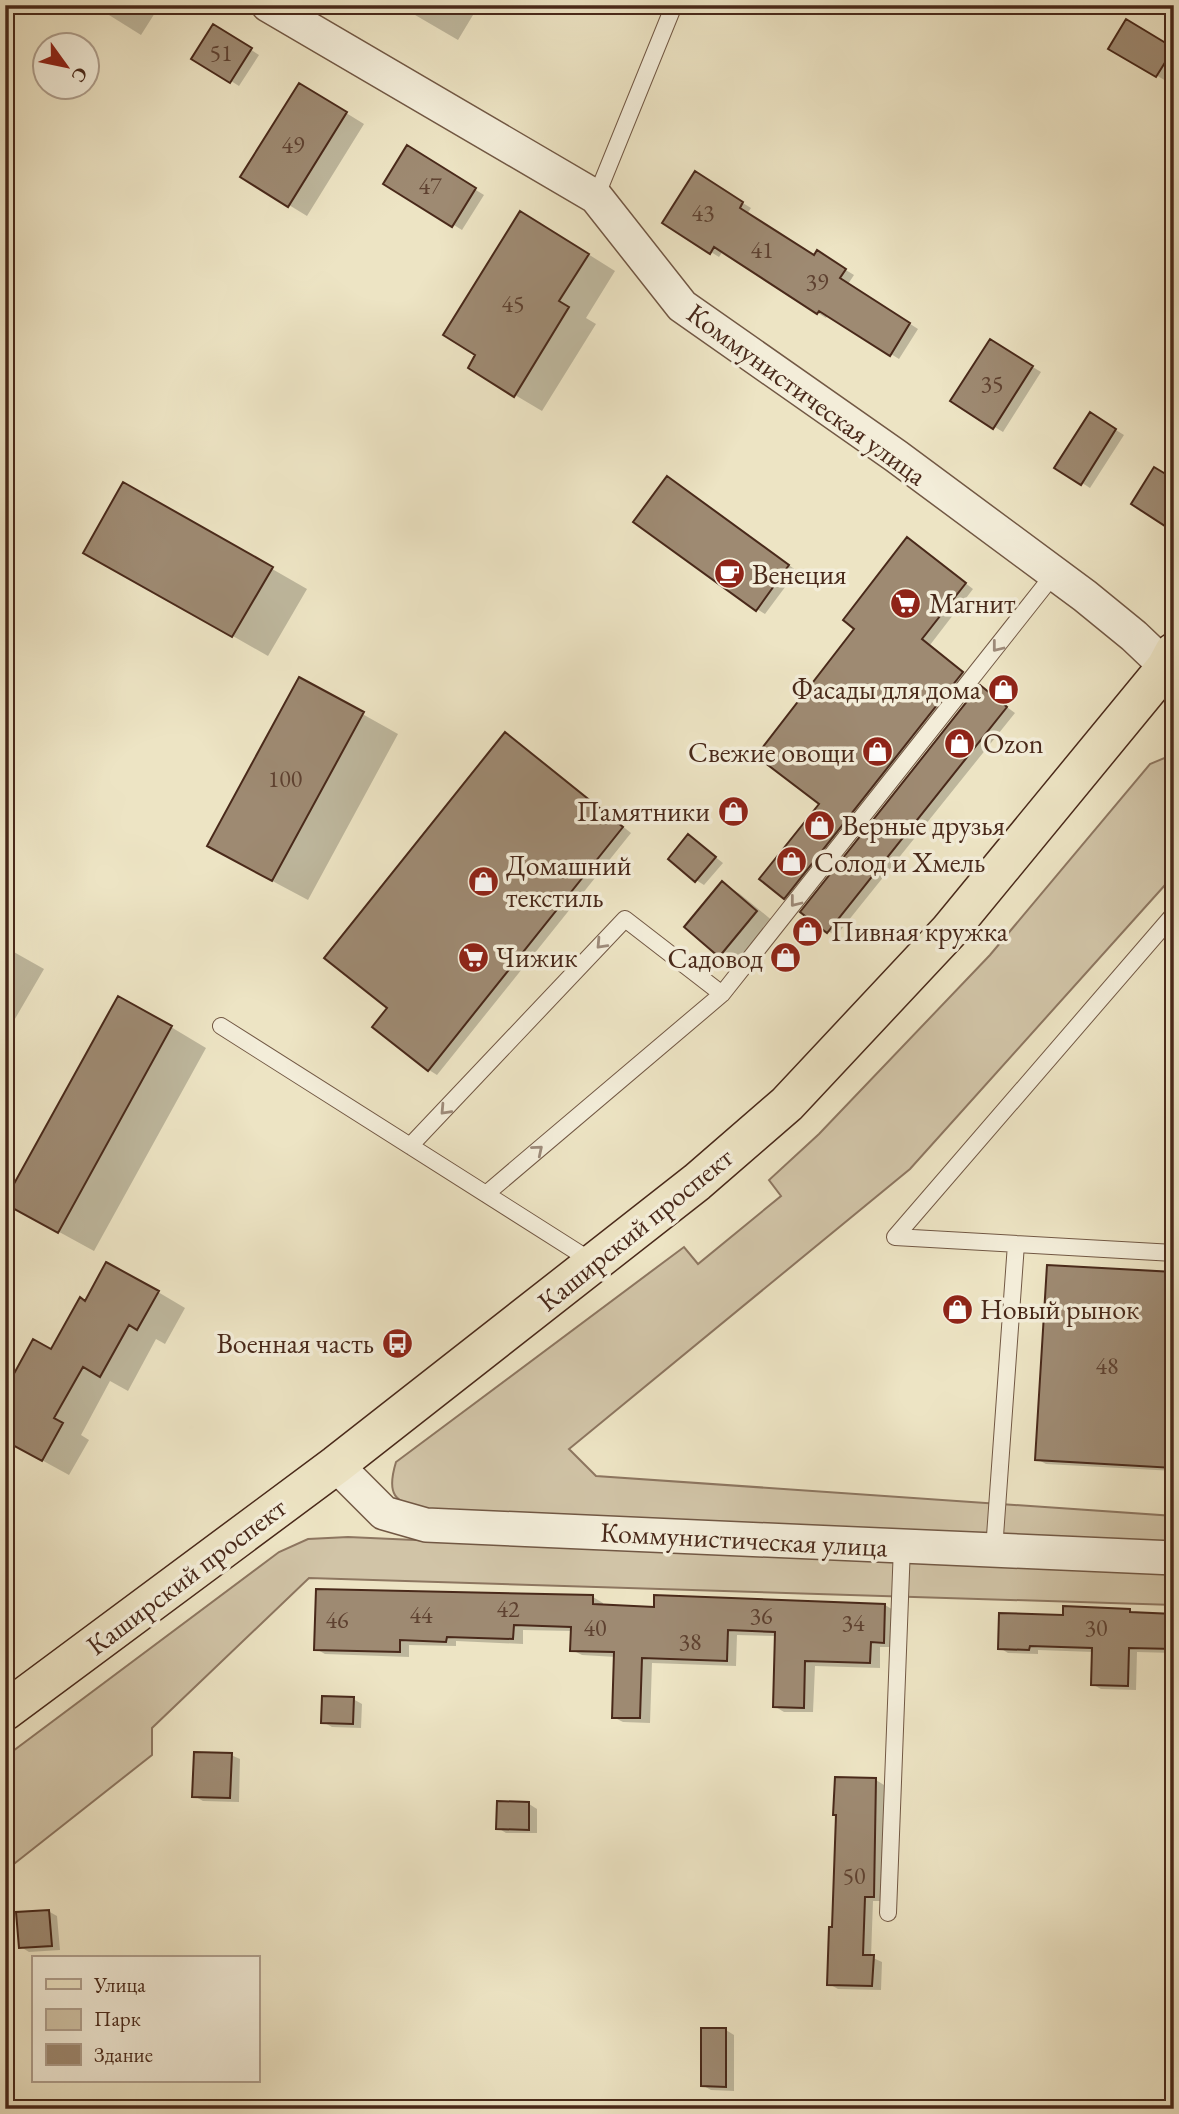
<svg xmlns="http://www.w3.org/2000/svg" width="1179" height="2114" viewBox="0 0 1179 2114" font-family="'EB Garamond',serif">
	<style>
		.green { fill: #d1c4a7; stroke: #8d7660; stroke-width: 2 }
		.shadow { fill: #0003 }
		.building { fill: #9e8a72; stroke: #49291a; stroke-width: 2 }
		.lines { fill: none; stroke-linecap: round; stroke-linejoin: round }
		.lane-casing { stroke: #725844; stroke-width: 18 }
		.street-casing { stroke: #725844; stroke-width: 36 }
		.primary-casing { stroke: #49291a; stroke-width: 41 }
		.lane { stroke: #f3edd9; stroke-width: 16 }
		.street { stroke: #f3edd9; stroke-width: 33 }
		.primary { stroke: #ede4c4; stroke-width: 38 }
		.oneway { stroke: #9e8b7a }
		.labels { text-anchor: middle; stroke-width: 7; stroke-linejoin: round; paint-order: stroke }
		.number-label { font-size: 24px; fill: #5e4130 }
		.street-label { font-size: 28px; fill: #49291a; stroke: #f3edd9 }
		.poi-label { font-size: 28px; fill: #49291a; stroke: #f3edd9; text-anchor: start }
	</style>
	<rect width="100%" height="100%" fill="#ede4c4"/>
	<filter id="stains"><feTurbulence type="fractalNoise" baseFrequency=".00286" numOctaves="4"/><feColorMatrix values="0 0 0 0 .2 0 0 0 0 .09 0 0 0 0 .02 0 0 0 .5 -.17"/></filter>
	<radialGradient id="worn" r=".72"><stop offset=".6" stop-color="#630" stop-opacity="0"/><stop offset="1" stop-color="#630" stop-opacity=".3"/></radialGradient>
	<path class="green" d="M1174,754V875L910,1169L569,1449L596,1476L1174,1516V1542L425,1510C394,1502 386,1495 396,1462L684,1247L698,1264L781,1196L769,1180L819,1134L990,955L1150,764Z
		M348,1537L1174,1574V1605L309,1578L152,1728V1755L5,1871V1757L279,1552L308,1539Z"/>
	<path class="shadow" d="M93,5H160L141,35Z
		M398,5H479L458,40Z
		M1127,22L1174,50V67L1166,81L1111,48Z
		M214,26L259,55L239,86L194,58Z
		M317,95L364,124L307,216L289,205Z
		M408,148L484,195L462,230L386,183Z
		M695,174L751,208L747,214L815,257L818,253L854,275L848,284L918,329L899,359L828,315L826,318L818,313L723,251L719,257L664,223Z
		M548,229L615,271L586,318L596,324L542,411L515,395Z
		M990,341L1041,372L1003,432L952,401Z
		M1090,414L1124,435L1090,488L1057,467Z
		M1174,481V528L1133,503Z
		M676,483L797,571L765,614L757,609Z
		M124,484L307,589L268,656L86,552Z
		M916,545L973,589L930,645L971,678L793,902L785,897L821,803L857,628Z
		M300,679L398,734L308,900L244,866Z
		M980,687L1015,713L836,936L828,931Z
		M514,739L631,833L437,1075L429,1070Z
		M689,836L723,863L704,885L696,880Z
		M722,883L740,894L774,922L738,966L720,955Z
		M5,947L44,969L5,1036Z
		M171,1027L206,1048L94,1251L41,1222Z
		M1174,1274V1471L1046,1464L1037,1459Z
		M158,1292L185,1308L165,1344L156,1339L128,1391L110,1381L81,1435L89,1440L69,1475L5,1440L52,1352L86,1303Z
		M593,1597L603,1603V1606L656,1608L885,1605L895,1611L894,1647H880V1668L815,1666L813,1712H784L774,1706L776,1636L737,1635L736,1666L652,1663L650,1723L623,1722L613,1717L616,1657L582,1655L572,1650V1631L523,1630V1644L456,1641V1646L409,1645V1657L325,1654L316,1649Z
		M1130,1610L1136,1614L1174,1615V1653L1137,1652L1136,1690L1101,1689L1092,1684L1094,1652L1038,1650V1654L1008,1653L1000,1648L1065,1616Z
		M353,1699L362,1704L361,1728L332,1727L323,1722Z
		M231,1755L240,1759L239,1802L203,1801L194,1796Z
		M876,1780L884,1785L882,1901H873L871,1957L882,1962L881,1990L838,1989L829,1984L833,1929Z
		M529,1804L537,1809V1833H506L498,1828Z
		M48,1911L57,1916L60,1950L29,1952L21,1947Z
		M726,2030L734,2035V2091L711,2090L702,2085Z
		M682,2107H720L723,2109H682Z"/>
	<path class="building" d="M1126,19L1174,48L1156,77L1108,49Z
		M213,24L252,48L230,83L191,59Z
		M299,83L347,112L288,207L240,177Z
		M407,145L476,188L452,227L383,184Z
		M695,171L743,202L740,208L814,255L817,250L846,269L840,278L910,323L890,356L819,311L817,314L714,247L710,254L662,223Z
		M520,211L589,254L559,301L569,307L514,397L468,368L475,355L443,335Z
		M990,339L1033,366L993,429L950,401Z
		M1090,412L1116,429L1081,485L1054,468Z
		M1154,467L1174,479V512L1165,526L1131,504Z
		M667,476L789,565L756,611L633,522Z
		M123,482L273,567L232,637L83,553Z
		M907,537L966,583L922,639L963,672L784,899L759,879L819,804L756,756L854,629L843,620Z
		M299,677L364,712L272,881L207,846Z
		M980,685L1007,707L827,933L800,912Z
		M505,732L623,827L428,1071L372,1027L387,1008L324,958Z
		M688,834L716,857L695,882L668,859Z
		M722,881L757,911L719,957L684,927Z
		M118,996L172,1026L58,1233L5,1204V1200Z
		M106,1262L159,1291L137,1330L129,1325L100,1377L83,1367L54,1418L63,1423L42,1461L5,1441V1390L33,1339L51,1349L80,1297L85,1301Z
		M1047,1265L1174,1272V1468L1035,1460Z
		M316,1589L593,1595V1604L654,1607V1595L885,1604L884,1643L871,1642L870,1663L805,1661L804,1708L773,1707L775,1632L728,1630L727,1661L642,1658L640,1718H612L614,1652L570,1651L571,1627L514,1625L513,1639L447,1637L446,1642L400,1640V1652L314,1650Z
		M1063,1606L1130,1609V1612L1174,1614V1649L1129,1648L1128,1686L1091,1685L1092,1648L1030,1646L1029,1650L998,1649L999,1613L1063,1615Z
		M322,1696L354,1697L353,1724L321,1723Z
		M194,1752L232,1753L230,1798L192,1797Z
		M835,1777L876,1778L874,1897H865L863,1955H874L872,1986L827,1985L829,1927H832L836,1815H833Z
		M497,1801L529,1802V1830L496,1829Z
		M49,1910L52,1946L19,1948L16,1912Z
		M701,2028H726V2087L701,2086Z"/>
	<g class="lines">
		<defs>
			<path id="lane" d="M596,197L674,5
				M1174,914L895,1237L1174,1253
				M722,994L1054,574
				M221,1026L593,1262
				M410,1146L625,919L722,994L486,1194
				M994,1550L1016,1244
				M888,1913L902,1546"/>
			<path id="street" d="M268,5L596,197L682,306L896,456L1085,596L1134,636L1174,674
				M336,1465L384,1513L426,1525L1174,1558"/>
			<path id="primary" d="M5,1711L336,1465L697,1182L787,1104L949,931L1166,667L1174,652"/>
		</defs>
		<use href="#lane" class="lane-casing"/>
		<use href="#street" class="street-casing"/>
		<use href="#primary" class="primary-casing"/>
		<use href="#lane" class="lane"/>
		<use href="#street" class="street"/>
		<use href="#primary" class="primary"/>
	</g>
	<defs><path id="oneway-chevron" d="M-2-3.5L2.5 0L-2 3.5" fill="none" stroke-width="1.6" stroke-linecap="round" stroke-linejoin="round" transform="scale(1.75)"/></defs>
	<g class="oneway">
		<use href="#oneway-chevron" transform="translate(997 647) rotate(128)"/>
		<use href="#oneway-chevron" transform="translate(795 902) rotate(128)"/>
		<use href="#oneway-chevron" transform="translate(601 944) rotate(133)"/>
		<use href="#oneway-chevron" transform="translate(445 1110) rotate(133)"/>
		<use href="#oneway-chevron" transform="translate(538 1150) rotate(-40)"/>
	</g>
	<defs>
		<symbol id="cafe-disc" viewBox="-11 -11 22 22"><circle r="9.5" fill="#8f2418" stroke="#f3edd9"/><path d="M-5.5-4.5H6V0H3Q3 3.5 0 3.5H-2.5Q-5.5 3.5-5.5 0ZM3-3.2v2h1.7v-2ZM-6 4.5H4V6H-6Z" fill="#fff"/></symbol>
		<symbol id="supermarket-disc" viewBox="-11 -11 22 22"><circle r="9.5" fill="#8f2418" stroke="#f3edd9"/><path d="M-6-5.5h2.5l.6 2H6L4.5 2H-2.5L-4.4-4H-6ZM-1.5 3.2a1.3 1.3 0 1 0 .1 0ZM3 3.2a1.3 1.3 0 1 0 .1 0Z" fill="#fff"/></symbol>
		<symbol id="shop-disc" viewBox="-11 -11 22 22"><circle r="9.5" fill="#8f2418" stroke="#f3edd9"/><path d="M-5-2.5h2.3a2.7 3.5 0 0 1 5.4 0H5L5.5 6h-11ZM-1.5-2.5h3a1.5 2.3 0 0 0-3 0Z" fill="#fff"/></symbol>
		<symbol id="bus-disc" viewBox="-11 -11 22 22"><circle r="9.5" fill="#8f2418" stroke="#f3edd9"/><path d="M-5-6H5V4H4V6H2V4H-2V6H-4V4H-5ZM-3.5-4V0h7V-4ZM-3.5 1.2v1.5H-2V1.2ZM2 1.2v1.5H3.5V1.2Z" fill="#fff"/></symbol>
	</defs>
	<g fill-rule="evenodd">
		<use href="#cafe-disc" x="712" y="556" width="35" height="35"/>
		<use href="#supermarket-disc" x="888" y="586" width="35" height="35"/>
		<use href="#shop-disc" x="986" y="672" width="35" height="35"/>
		<use href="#shop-disc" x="942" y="726" width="35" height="35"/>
		<use href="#shop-disc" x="860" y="734" width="35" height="35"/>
		<use href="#shop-disc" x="716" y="794" width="35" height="35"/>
		<use href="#shop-disc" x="802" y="808" width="35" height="35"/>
		<use href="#shop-disc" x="774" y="844" width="35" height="35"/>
		<use href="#shop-disc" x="466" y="864" width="35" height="35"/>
		<use href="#shop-disc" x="790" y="914" width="35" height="35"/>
		<use href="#supermarket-disc" x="456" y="940" width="35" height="35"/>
		<use href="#shop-disc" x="768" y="940" width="35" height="35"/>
		<use href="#shop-disc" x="940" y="1292" width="35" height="35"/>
		<use href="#bus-disc" x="380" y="1326" width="35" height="35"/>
	</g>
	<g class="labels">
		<g class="number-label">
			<text x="221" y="61">51</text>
			<text x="293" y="153">49</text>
			<text x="430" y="194">47</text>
			<text x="703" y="221">43</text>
			<text x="762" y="258">41</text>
			<text x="817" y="290">39</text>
			<text x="513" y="312">45</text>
			<text x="992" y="392">35</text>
			<text x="285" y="787">100</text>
			<text x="1107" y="1374">48</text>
			<text x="508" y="1617">42</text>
			<text x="421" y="1623">44</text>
			<text x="761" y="1624">36</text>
			<text x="337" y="1628">46</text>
			<text x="853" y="1631">34</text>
			<text x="595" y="1636">40</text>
			<text x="1096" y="1636">30</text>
			<text x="690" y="1650">38</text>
			<text x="854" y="1884">50</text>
		</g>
		<g class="street-label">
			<text transform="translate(807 394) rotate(36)" y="10">Коммунистическая улица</text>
			<text transform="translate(635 1229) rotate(-39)" y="10">Каширский проспект</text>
			<text transform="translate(744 1539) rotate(3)" y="10">Коммунистическая улица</text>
			<text transform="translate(186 1576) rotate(-37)" y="10">Каширский проспект</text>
		</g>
		<g class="poi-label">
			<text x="752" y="584">Венеция</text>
			<text x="929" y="613">Магнит</text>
			<text x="981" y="699" text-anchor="end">Фасады для дома</text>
			<text x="983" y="753">Ozon</text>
			<text x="855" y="762" text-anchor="end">Свежие овощи</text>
			<text x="710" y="821" text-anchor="end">Памятники</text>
			<text x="842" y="835">Верные друзья</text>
			<text x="814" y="872">Солод и Хмель</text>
			<text x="506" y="875">Домашний<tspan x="506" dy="32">текстиль</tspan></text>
			<text x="831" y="941">Пивная кружка</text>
			<text x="496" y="967">Чижик</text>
			<text x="763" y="968" text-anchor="end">Садовод</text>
			<text x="980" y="1319">Новый рынок</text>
			<text x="374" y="1353" text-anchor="end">Военная часть</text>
		</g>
	</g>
	<rect width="1179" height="2114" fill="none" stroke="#ede4c4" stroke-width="28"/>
	<rect x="7" y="7" width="1165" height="2100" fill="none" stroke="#49291a" stroke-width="3.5"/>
	<rect x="14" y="14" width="1151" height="2086" fill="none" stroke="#49291a" stroke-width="2"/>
	<rect x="32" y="1956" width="228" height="126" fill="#f3edd9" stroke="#af9f8d" stroke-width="2"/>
	<rect x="46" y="1979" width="35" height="10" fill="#ede4c4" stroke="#af9f8d" stroke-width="2"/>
	<text x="94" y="1992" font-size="21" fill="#49291a">Улица</text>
	<rect x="46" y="2009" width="35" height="21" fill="#d1c4a7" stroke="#af9f8d" stroke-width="2"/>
	<text x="94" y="2026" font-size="21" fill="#49291a">Парк</text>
	<rect x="46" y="2044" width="35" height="21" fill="#9e8a72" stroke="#af9f8d" stroke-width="2"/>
	<text x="94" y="2062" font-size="21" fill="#49291a">Здание</text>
	<g transform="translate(66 66) rotate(123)"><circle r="33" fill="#f3edd9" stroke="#af9f8d" stroke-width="2"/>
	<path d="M0-5L12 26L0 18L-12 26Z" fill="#8f2418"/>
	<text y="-10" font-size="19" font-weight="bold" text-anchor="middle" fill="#49291a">С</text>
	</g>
	<rect width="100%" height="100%" filter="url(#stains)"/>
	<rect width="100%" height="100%" fill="url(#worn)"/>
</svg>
